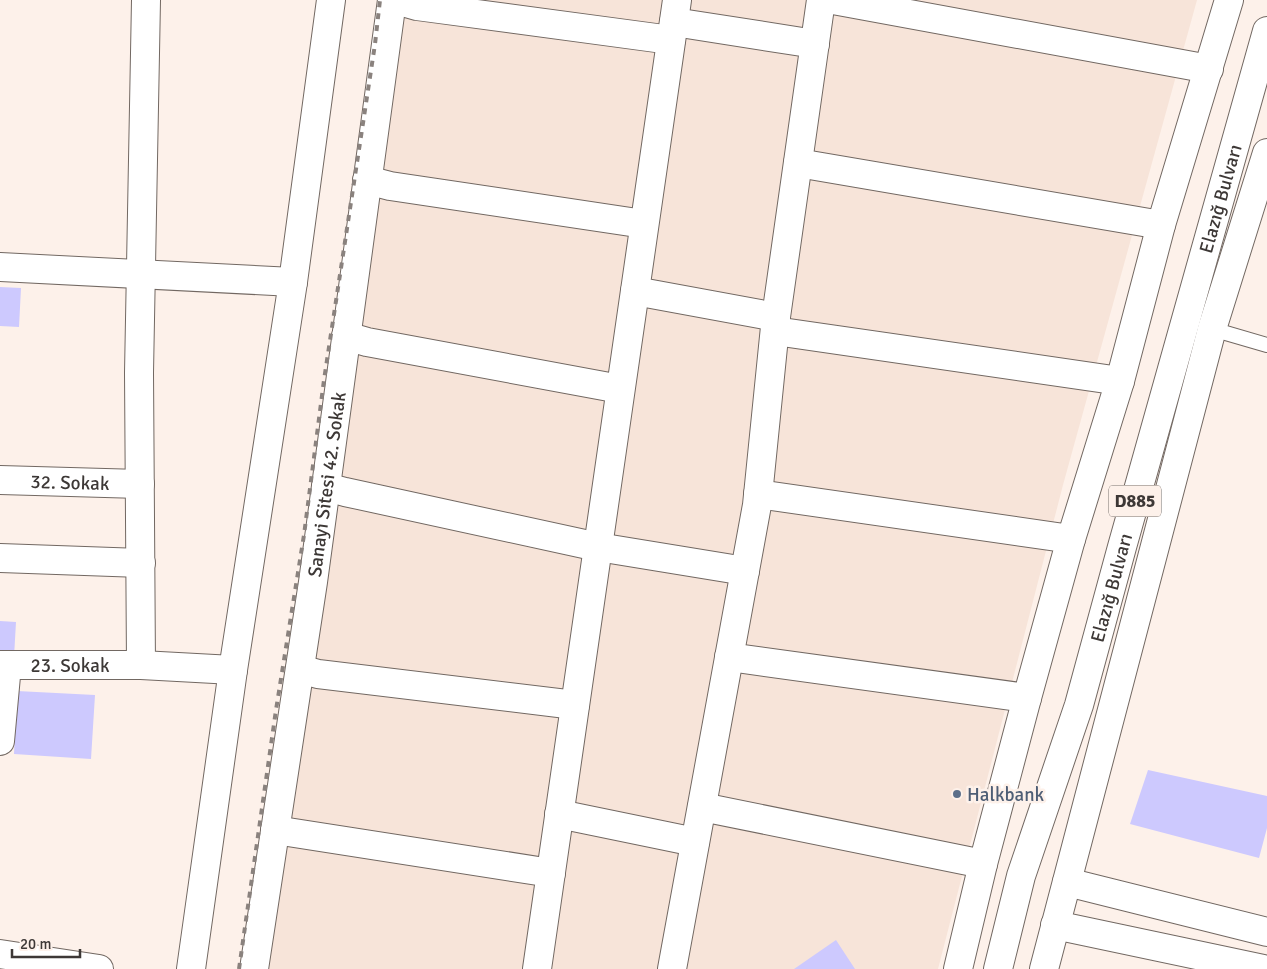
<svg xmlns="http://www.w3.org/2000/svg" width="1267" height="969" viewBox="0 0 1267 969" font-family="Signika,sans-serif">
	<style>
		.built { fill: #f7e4d9 }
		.building { fill: #cdc9fe }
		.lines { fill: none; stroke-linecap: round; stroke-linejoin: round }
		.lane-casing { stroke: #726862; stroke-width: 16 }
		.street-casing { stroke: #726862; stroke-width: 30 }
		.secondary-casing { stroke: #726862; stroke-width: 30 }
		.highway-casing { stroke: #726862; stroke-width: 30 }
		.lane { stroke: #fff; stroke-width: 14 }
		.street { stroke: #fff; stroke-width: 28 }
		.secondary { stroke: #fff; stroke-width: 28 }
		.highway { stroke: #fff; stroke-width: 28 }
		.rail { stroke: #8a827e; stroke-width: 4; stroke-dasharray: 6 6; stroke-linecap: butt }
		.service-dot { fill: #5c6f8a; stroke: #fdf1ea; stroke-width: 2 }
		.labels { text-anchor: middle; stroke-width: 5; stroke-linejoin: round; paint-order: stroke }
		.shield { fill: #fdf1ea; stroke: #77706c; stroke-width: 1 }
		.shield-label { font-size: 18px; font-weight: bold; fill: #3d3836 }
		.street-label { font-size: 19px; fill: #3d3836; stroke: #fdf1ea }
		.service-label { font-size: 19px; fill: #4e5e75; stroke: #fdf1ea; text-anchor: start }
	</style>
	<rect width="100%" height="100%" fill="#fdf1ea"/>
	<path class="built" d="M401,0H1197L1063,485L938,969H267Z"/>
	<path class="building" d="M0,287L21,288L19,327L0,326Z
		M0,621L16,622L14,657L0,656Z
		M17,691L95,695L91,759L14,754Z
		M1148,770L1267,796V828L1259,858L1130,824Z
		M836,940L855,969H794Z"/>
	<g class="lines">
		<defs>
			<path id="lane" d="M1212,329L1267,345"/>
			<g id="street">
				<path d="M396,0L417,6L671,40"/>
				<path d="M833,0L1209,69"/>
				<path d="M674,22L815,44"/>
				<path d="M798,163L1161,225"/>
				<path d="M367,180L390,186L644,224"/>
				<path d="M0,267L293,282"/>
				<path d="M635,291L776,317"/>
				<path d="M775,331L1120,381"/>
				<path d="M346,336L367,342L620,389"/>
				<path id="s1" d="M0,480L140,484"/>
				<path d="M326,487L345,492L598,547L745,571"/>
				<path d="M758,494L1071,539"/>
				<path d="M0,558L141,563"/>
				<path d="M729,657L1027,698"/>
				<path id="s2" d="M0,665H141L233,670"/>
				<path d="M141,665L139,373L146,0"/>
				<path d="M300,669L318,674L575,705"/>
				<path d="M0,741L7,665"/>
				<path d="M702,807L983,864"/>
				<path d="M559,814L695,842"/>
				<path d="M275,830L551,873"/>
				<path d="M0,954L99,969"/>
				<path d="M191,969L233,670L293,282L331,0"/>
				<path id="s3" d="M254,969L313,582L392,0"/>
				<path d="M537,969L677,0"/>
				<path d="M672,969L757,505L776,317L821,0"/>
				<path d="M958,969L983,864L1027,698L1071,539L1120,381L1161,225L1229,0"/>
			</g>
			<path id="secondary" d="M1067,882L1267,932
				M1055,925L1263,969"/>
			<g id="highway">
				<path id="s4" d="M998,969L1021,876L1079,705L1122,547L1267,31"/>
				<path d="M1044,969L1212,329L1267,153"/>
			</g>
		</defs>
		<use href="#lane" class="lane-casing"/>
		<use href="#street" class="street-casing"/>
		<use href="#secondary" class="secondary-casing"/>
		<use href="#highway" class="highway-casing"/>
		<use href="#lane" class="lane"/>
		<use href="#street" class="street"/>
		<use href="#secondary" class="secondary"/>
		<use href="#highway" class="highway"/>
		<path class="rail" d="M239,969L276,710L304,535L324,380L375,44L380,0"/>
	</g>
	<circle class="service-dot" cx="957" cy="794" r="5"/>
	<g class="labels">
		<rect class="shield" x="1109" y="485.5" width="52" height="31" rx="4"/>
		<g class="shield-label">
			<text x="1135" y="507">D885</text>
		</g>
		<g class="street-label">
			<text dy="7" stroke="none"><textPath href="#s4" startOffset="802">Elazığ Bulvarı</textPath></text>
			<text dy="7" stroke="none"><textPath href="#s1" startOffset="70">32. Sokak</textPath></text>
			<text dy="7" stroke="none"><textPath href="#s3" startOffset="490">Sanayi Sitesi 42. Sokak</textPath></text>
			<text dy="7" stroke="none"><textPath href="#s4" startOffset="398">Elazığ Bulvarı</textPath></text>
			<text dy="7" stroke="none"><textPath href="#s2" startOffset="70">23. Sokak</textPath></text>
		</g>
		<g class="service-label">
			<text x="967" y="801">Halkbank</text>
		</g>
	</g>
	<path d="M12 949v8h68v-8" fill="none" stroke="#3d3836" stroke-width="2.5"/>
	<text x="20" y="949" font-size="15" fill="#3d3836" stroke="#fdf1ea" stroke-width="4" paint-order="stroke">20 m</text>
</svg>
